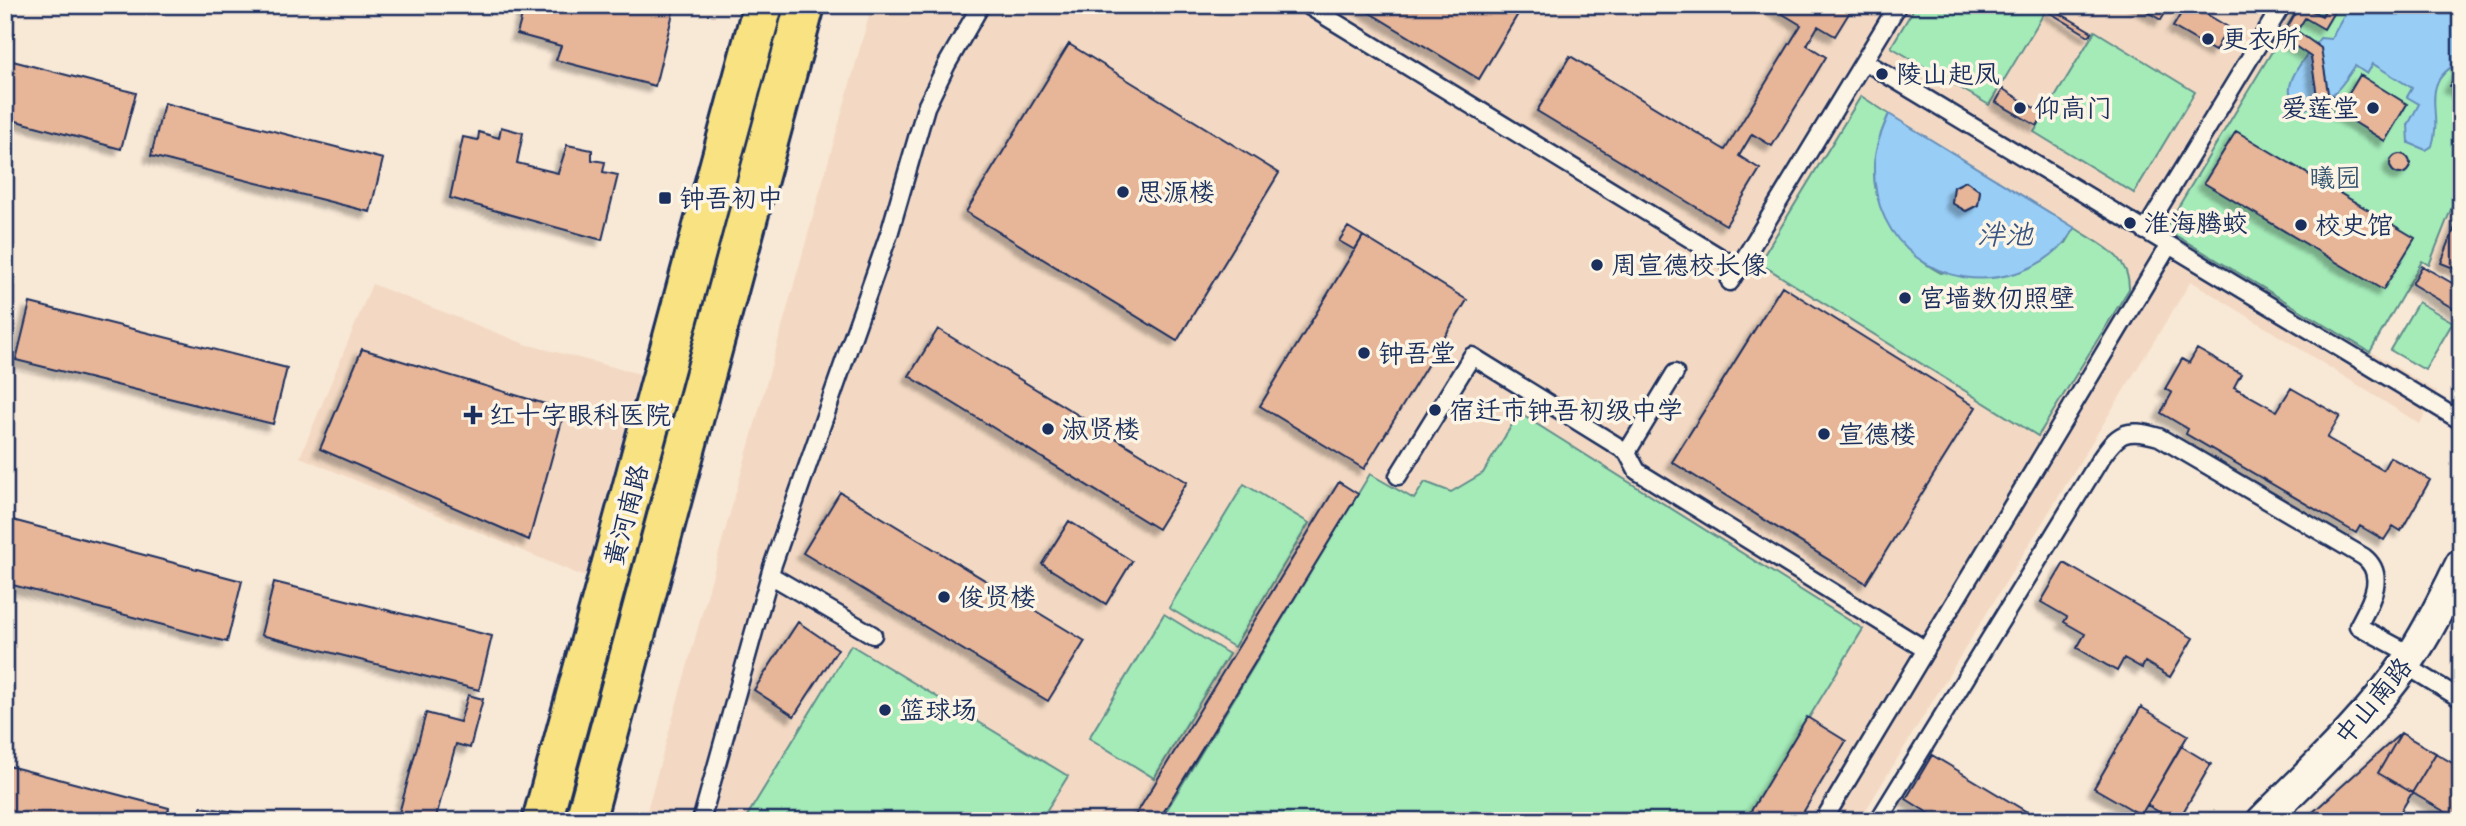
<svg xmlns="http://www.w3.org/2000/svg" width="2466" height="826" viewBox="0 0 2466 826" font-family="'Patrick Hand','LXGW WenKai TC',sans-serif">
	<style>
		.built { fill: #f3d9c3 }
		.green { fill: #a4ebb8; stroke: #608d8b; stroke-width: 2 }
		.water { fill: #98cdf6; stroke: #668eb9; stroke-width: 2; fill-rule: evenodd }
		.building { fill: #e7b598; stroke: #1b2f5e; stroke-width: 2; filter: url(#shadow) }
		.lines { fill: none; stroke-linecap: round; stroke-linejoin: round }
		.lane-casing { stroke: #1b2f5e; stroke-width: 21 }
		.street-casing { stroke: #1b2f5e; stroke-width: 35 }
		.primary-casing { stroke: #1b2f5e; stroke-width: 44 }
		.lane { stroke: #fcf5e5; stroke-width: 16 }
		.street { stroke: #fcf5e5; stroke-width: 30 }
		.primary { stroke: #f8e281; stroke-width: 38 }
		.poi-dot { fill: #1b2f5e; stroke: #fcf5e5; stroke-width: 2.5 }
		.labels { text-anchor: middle; stroke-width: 7; stroke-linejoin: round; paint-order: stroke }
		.poi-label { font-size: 26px; fill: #1b2f5e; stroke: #fcf5e5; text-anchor: start }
		.park-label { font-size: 26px; fill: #365570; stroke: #fcf5e5 }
		.street-label { font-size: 26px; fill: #1b2f5e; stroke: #fcf5e5 }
		.water-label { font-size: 28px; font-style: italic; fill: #3a5684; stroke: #fcf5e5 }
	</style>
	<defs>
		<filter id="shadow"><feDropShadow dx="-6" dy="6" stdDeviation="2" flood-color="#0004"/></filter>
	</defs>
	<rect width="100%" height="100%" fill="#f8e8d6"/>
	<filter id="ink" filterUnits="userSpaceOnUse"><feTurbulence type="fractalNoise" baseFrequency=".0143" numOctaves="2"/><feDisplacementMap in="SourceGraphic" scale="14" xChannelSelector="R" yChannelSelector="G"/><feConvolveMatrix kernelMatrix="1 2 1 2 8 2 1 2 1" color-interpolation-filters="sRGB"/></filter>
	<g filter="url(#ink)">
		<path class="built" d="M872,5H2461V284L2422,261L2370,351L2437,392L2420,424L2191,281L1859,821H644Z
			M372,284L525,344L640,374L585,577L300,457Z"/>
		<path class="green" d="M1916,5H2049L1989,105L1891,47Z
			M2300,5H2461V184L2429,265L2422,261L2370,352L2165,229Z
			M2095,31L2195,92L2134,193L2034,132Z
			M1861,96L1889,114C1878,138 1869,167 1877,194C1880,205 1890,217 1896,227C1910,250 1916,260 1941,273L2066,243L2075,228C2099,244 2130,255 2129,289L2038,436L1759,263Z
			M2418,302L2453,322L2425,370L2390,350Z
			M1519,413L1863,629L1746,821H1160L1370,474L1414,499L1425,482L1451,492L1483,473Z
			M1244,484L1309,523L1234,647L1169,608Z
			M1164,614L1229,654L1154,778L1089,738Z
			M851,645L1068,776L1040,821H744Z"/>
		<path class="water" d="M2365,5H2461V61C2416,85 2444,110 2432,146L2426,150L2409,143L2408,125L2419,104L2407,97L2412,88L2373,64L2367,74L2355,66C2338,92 2332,99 2303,110C2271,92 2305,58 2320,38L2331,39L2345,14Z
			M1889,114L2075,228C2061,251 2042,265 2016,273C1942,296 1872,244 1874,165C1875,147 1882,130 1889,114ZM1966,181L1980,191L1978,205L1966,211L1952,203L1954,187Z"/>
		<path class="building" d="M525,5H675L655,86L556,60L561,46L517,34Z
			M1357,5H1504L1518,14L1479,79Z
			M1768,5H1854L1835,36L1818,26L1807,45L1826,57L1772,146L1752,134L1739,156L1760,169L1726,225L1537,111L1570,56L1725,150L1801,25Z
			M2136,5H2170L2161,20Z
			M2186,5H2191L2228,27L2215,51L2173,27Z
			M2300,5L2322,16L2328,5H2338L2324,29L2305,18L2297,31L2321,48L2328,93L2344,102L2338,112L2317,96L2311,57L2282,37Z
			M2051,8L2092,32L2089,36L2049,12Z
			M1069,44L1279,173L1177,341L966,212Z
			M5,59L136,93L121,149L5,118Z
			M2460,69H2461V92L2450,86Z
			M2360,75L2407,104L2385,141L2338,112Z
			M2003,89L2044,114L2037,126L1996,102Z
			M164,103L383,159L370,212L151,156Z
			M501,127L523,133L517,163L558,173L567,145L592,150V160L605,162L603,172L618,175L602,240L450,198L463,137L478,140L479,132L499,138Z
			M2236,131L2415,238L2383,290L2204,183Z
			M2390 164a10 10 0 1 1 20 0a10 10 0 1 1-20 0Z
			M1966,181L1980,191L1978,205L1966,211L1952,203L1954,187Z
			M2461,212V271L2441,263Z
			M1348,227L1363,236L1355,250L1339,241Z
			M1363,236L1467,300L1364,469L1260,406Z
			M2422,266L2461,288V313L2412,284Z
			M1782,286L1976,407L1866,583L1672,462Z
			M30,303L287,368L273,424L16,360Z
			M938,329L1187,482L1158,529L909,376Z
			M362,349L565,410L529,540L320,449Z
			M2197,349L2241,374L2234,387L2277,411L2291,388L2340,416L2327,438L2383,470L2390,457L2430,480L2401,531L2393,526L2384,540L2360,526L2356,533L2186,434L2188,429L2161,413L2172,393L2165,389L2182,359L2189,363Z
			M1339,482L1358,494L1158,821H1132Z
			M840,492L1085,641L1048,701L803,553Z
			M5,518L242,581L227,642L5,583Z
			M1069,521L1132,561L1106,604L1042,564Z
			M2064,563L2193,638L2170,677L2145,662L2142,668L2124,658L2117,671L2077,648L2085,634L2064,622L2067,617L2041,602Z
			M274,582L492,636L479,690L261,635Z
			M798,622L838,649L794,716L754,690Z
			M468,695L483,699L470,748L456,744L435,821H397L426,713L460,722Z
			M2141,707L2188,735L2141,815L2094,788Z
			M1807,717L1846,741L1798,821H1745Z
			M2401,733L2461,768V821L2378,773Z
			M2401,733L2436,753L2395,821H2303Z
			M2181,746L2211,764L2178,821H2175L2147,805Z
			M1932,755L2042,821H1941L1906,799Z
			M5,765L169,808L166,821H17L5,818Z
			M201,807L298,821H200Z"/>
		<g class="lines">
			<defs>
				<path id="lane" d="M1307,5L1738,268
					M1864,61L2461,421
					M2145,231L2282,5
					M1730,282L1898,5
					M1627,452L1675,373
					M1398,476L1472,356L1627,452L1637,471L1926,650
					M770,575L873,635
					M2405,665L2461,699
					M701,821L772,567L890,231L926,107L947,64L981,5
					M1823,821L2169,245
					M1878,821L2099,461C2118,433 2125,427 2159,437L2364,557C2388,576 2369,605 2358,626L2412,655"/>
				<path id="street" d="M2262,821C2314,769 2368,719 2410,658C2430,629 2445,596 2461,564"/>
				<path id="primary" d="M542,821L763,5
					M585,821L805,5"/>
			</defs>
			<use href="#lane" class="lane-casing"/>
			<use href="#street" class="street-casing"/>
			<use href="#primary" class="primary-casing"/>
			<use href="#lane" class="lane"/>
			<use href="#street" class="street"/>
			<use href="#primary" class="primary"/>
		</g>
	</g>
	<g class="poi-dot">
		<circle cx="2208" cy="39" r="7"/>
		<circle cx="1882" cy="74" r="7"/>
		<circle cx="2020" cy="108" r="7"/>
		<circle cx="2373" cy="108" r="7"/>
		<circle cx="1123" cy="192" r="7"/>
		<rect x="658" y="191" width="14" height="14" rx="3.5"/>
		<circle cx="2130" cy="223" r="7"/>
		<circle cx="2301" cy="225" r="7"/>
		<circle cx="1597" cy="265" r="7"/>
		<circle cx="1905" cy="298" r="7"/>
		<circle cx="1364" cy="353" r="7"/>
		<circle cx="1435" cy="410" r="7"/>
		<path d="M469.5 404.5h7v7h7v7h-7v7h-7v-7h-7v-7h7z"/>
		<circle cx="1048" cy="429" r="7"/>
		<circle cx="1824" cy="434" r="7"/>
		<circle cx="944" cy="597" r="7"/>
		<circle cx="885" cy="710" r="7"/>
	</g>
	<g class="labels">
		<g class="poi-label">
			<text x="2222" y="48">更衣所</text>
			<text x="1896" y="83">陵山起凤</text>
			<text x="2034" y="117">仰高门</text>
			<text x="2359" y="117" text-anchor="end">爱莲堂</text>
			<text x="1137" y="201">思源楼</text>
			<text x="679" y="207">钟吾初中</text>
			<text x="2144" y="232">淮海腾蛟</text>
			<text x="2315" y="234">校史馆</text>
			<text x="1611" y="274">周宣德校长像</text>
			<text x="1919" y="307">宫墙数仞照壁</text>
			<text x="1378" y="362">钟吾堂</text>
			<text x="1449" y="419">宿迁市钟吾初级中学</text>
			<text x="489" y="424">红十字眼科医院</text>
			<text x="1062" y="438">淑贤楼</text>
			<text x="1838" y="443">宣德楼</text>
			<text x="958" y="606">俊贤楼</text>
			<text x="899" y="719">篮球场</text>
		</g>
		<g class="park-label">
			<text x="2335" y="187">曦园</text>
		</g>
		<g class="street-label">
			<text transform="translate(626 515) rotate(-75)" y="9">黄河南路</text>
			<text transform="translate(2373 701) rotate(-50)" y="9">中山南路</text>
		</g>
		<g class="water-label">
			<text x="2005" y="244">泮池</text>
		</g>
	</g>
	<rect width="2466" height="826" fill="none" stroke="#fcf5e5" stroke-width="28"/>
	<rect x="14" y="14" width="2438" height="798" fill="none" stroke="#1b2f5e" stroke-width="2.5" filter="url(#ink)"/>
</svg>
